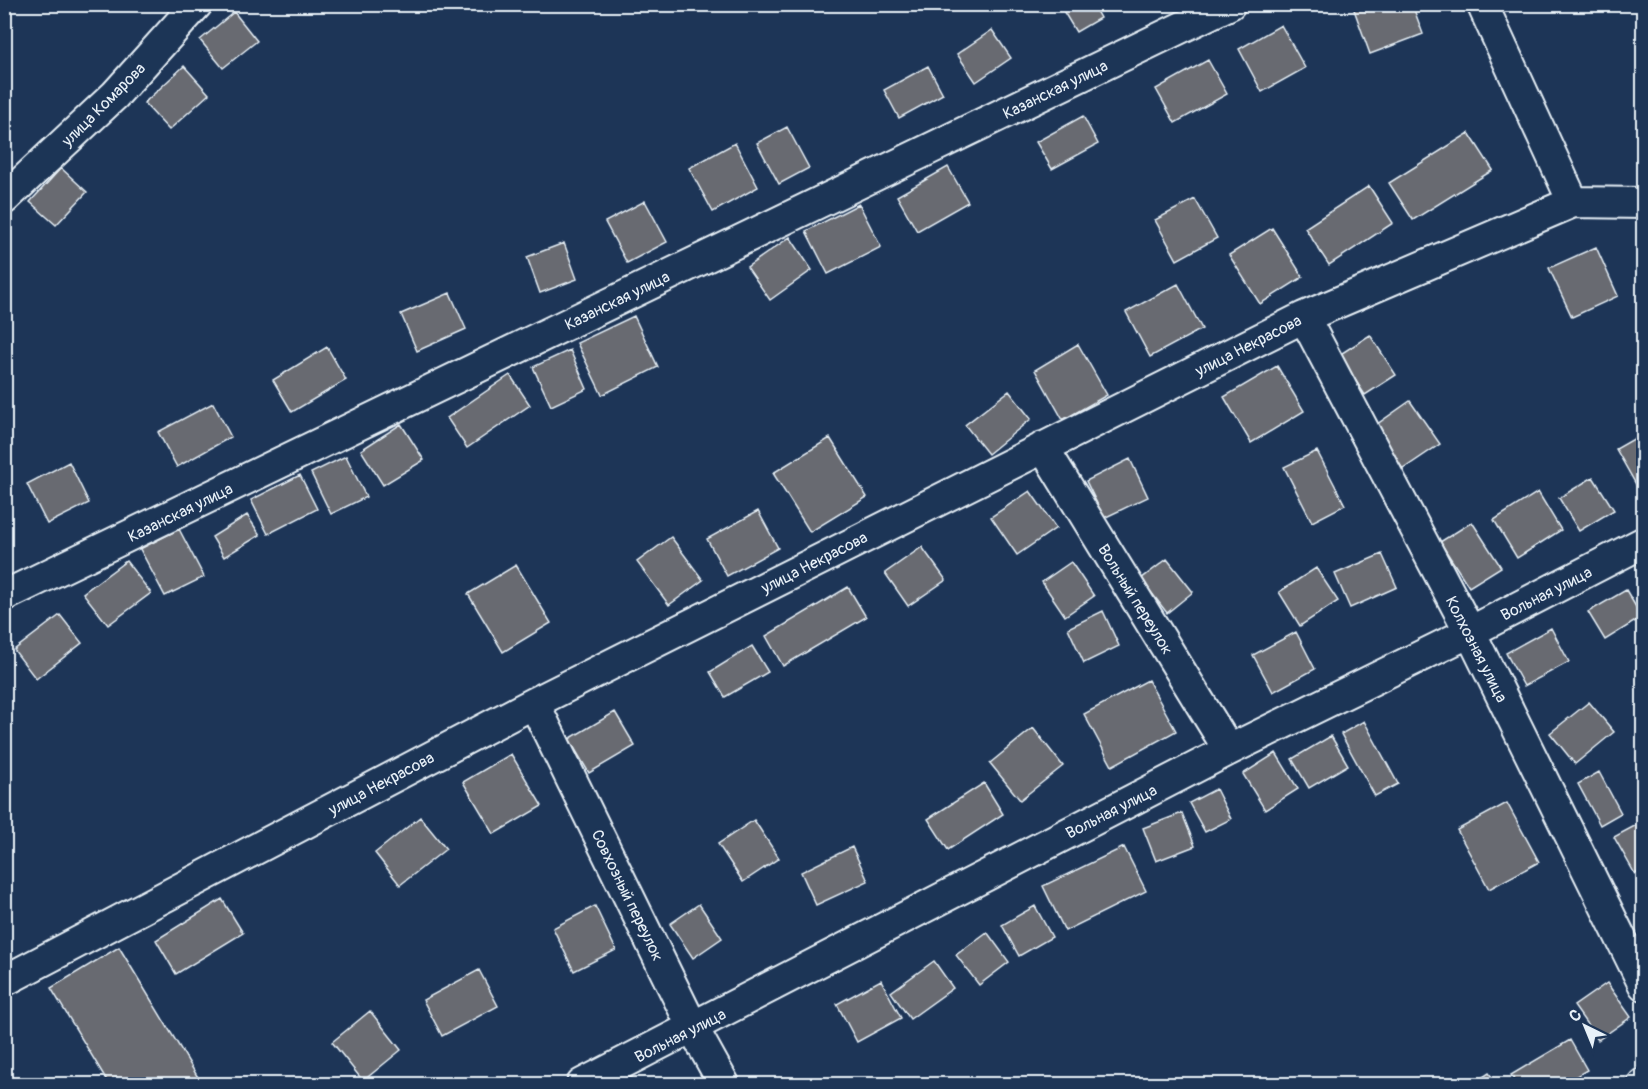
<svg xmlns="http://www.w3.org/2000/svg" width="1648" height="1089" viewBox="0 0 1648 1089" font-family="Pangolin,sans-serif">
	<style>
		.building { fill: #676a71; stroke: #e8f1f8; stroke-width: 1.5 }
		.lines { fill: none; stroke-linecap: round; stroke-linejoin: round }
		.minor-casing { stroke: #e8f1f8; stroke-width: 34 }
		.minor { stroke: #1d3557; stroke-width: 30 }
		.labels { text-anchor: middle; stroke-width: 4.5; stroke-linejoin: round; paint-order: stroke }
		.street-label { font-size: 16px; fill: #e8f1f8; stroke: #1d3557 }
	</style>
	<rect width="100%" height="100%" fill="#1d3557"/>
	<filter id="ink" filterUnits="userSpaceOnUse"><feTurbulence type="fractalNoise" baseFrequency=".0167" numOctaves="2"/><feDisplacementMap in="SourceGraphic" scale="12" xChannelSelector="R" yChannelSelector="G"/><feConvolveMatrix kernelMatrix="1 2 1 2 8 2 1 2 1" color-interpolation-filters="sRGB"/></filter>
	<g filter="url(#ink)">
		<path class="building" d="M1059,4H1092L1100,18L1076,32Z
			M1352,4H1412L1423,34L1370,54Z
			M234,12L257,41L223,68L200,40Z
			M1281,25L1305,68L1262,92L1239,49Z
			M992,30L1011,58L976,82L957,54Z
			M1208,60L1227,94L1175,123L1156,89Z
			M184,66L209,94L169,130L144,103Z
			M928,66L943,94L899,118L884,90Z
			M1083,116L1098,144L1052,169L1036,142Z
			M787,127L809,168L779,184L757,143Z
			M1469,133L1493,170L1413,220L1389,183Z
			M735,143L758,187L713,212L689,168Z
			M948,167L968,202L917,231L897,196Z
			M61,168L87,192L56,225L30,202Z
			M1369,186L1393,223L1329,265L1305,228Z
			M1195,199L1217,238L1177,260L1155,220Z
			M645,201L667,242L627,263L605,222Z
			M859,204L881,247L828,274L806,231Z
			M1272,228L1303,277L1260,304L1229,255Z
			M790,237L812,270L770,300L747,267Z
			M564,243L577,279L540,293L527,257Z
			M1596,247L1618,296L1572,317L1549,268Z
			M1178,284L1202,329L1150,357L1126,312Z
			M450,293L466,329L417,351L401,314Z
			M634,316L658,367L602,395L577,343Z
			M1370,335L1396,375L1365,395L1339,355Z
			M1078,344L1107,395L1063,420L1035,370Z
			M327,347L346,380L292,412L273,380Z
			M570,350L587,389L551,406L533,367Z
			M1277,366L1304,411L1251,443L1224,397Z
			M510,375L530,405L467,448L447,418Z
			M1009,391L1031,419L988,454L965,425Z
			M1410,401L1440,444L1403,469L1373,427Z
			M213,403L231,437L177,467L158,432Z
			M401,424L424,460L383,485L361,450Z
			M1644,433V492L1641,493L1616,449Z
			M830,438L867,497L810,532L773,473Z
			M1317,451L1345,505L1312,522L1284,467Z
			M346,456L366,497L331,514L311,473Z
			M1130,459L1148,497L1104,518L1086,481Z
			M69,462L89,503L47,524L27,484Z
			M300,475L317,509L268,534L251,500Z
			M1593,477L1614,510L1579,531L1559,498Z
			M1030,491L1056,528L1017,555L991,517Z
			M1538,492L1561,530L1517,558L1494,520Z
			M758,511L778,548L727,576L707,539Z
			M247,515L260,535L224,557L212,537Z
			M1472,522L1501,567L1469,587L1440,542Z
			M179,529L204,577L165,596L140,549Z
			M671,537L703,580L669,605L637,562Z
			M922,547L946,580L908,606L885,573Z
			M1382,554L1397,587L1350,608L1335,574Z
			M1167,559L1193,592L1167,613L1141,579Z
			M126,561L151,593L108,625L83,593Z
			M1071,562L1094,596L1065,616L1042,582Z
			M516,565L551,623L503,652L468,594Z
			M1316,568L1338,601L1300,626L1279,592Z
			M848,587L866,617L783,666L766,636Z
			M1626,590L1642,617L1605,640L1588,612Z
			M1103,611L1119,646L1084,663L1068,628Z
			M60,615L82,643L36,679L14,650Z
			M1551,628L1569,662L1524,686L1506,653Z
			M1296,632L1315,669L1273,692L1253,655Z
			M752,646L768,672L725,697L710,672Z
			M1148,680L1176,731L1112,766L1084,714Z
			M1589,702L1614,732L1575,764L1550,733Z
			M615,712L635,746L589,773L569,739Z
			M1364,721L1398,784L1375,796L1341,734Z
			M1033,728L1063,766L1020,800L990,763Z
			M1331,736L1348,765L1309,788L1292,759Z
			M1276,753L1298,789L1265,810L1243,774Z
			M511,754L542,806L494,834L463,782Z
			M1599,772L1621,813L1600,825L1578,784Z
			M984,783L1003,814L948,850L928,819Z
			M1216,789L1231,819L1205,832L1189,803Z
			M1507,803L1539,862L1489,889L1457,830Z
			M1182,813L1195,846L1156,861L1143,828Z
			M420,817L446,849L400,885L375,853Z
			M754,820L779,858L743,882L718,844Z
			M1644,821V869L1635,874L1614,837Z
			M852,847L868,881L816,905L801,872Z
			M1124,847L1146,891L1065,931L1043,886Z
			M222,899L243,933L176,974L156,940Z
			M699,904L722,938L693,958L670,924Z
			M595,906L616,950L574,971L553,928Z
			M1035,906L1052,937L1019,956L1002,925Z
			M987,932L1009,962L979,985L956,955Z
			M119,947L202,1084H109L51,988Z
			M934,961L953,988L910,1019L891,992Z
			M479,970L498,1006L442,1036L423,1000Z
			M881,980L901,1018L857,1042L837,1004Z
			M1607,983L1631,1017L1598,1040L1574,1006Z
			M370,1011L401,1050L363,1081L332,1042Z
			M1570,1040L1587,1070L1563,1084H1517L1511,1075Z
			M1489,1073L1497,1084H1472Z"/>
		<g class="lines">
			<defs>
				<path id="minor" d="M1482,4L1573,202
					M4,199L115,95L197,4
					M1304,317L1470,632L1644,985
					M1043,447L1229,750
					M4,596L1230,4
					M534,703L693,1028L724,1084
					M4,981L534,703L1304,317L1573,202L1644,203
					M582,1084L1229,750L1470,632L1644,542
					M1643,1084H1644"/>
			</defs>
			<use href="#minor" class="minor-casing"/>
			<use href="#minor" class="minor"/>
		</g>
	</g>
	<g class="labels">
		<g class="street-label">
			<text transform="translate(1055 89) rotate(-26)" y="6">Казанская улица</text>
			<text transform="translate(103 104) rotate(-45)" y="6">улица Комарова</text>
			<text transform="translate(617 300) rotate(-26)" y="6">Казанская улица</text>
			<text transform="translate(1248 345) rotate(-27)" y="6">улица Некрасова</text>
			<text transform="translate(180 512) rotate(-26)" y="6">Казанская улица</text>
			<text transform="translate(814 562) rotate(-27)" y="6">улица Некрасова</text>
			<text transform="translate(1546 593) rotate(-27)" y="6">Вольная улица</text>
			<text transform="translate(1136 599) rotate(58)" y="6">Вольный переулок</text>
			<text transform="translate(1477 649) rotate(63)" y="6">Колхозная улица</text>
			<text transform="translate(381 783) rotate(-28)" y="6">улица Некрасова</text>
			<text transform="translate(1111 811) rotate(-27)" y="6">Вольная улица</text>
			<text transform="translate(628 895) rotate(64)" y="6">Совхозный переулок</text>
			<text transform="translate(680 1035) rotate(-27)" y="6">Вольная улица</text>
		</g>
	</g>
	<rect width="1648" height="1089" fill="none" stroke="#1d3557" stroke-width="24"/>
	<rect x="12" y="12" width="1624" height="1065" fill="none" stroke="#e8f1f8" stroke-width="2" filter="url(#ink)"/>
	<g transform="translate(1585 1026) rotate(317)" stroke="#1d3557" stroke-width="4.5" paint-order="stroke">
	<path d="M0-4.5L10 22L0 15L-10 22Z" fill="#e8f1f8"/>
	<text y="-9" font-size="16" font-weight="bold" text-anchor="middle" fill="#e8f1f8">С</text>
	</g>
</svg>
